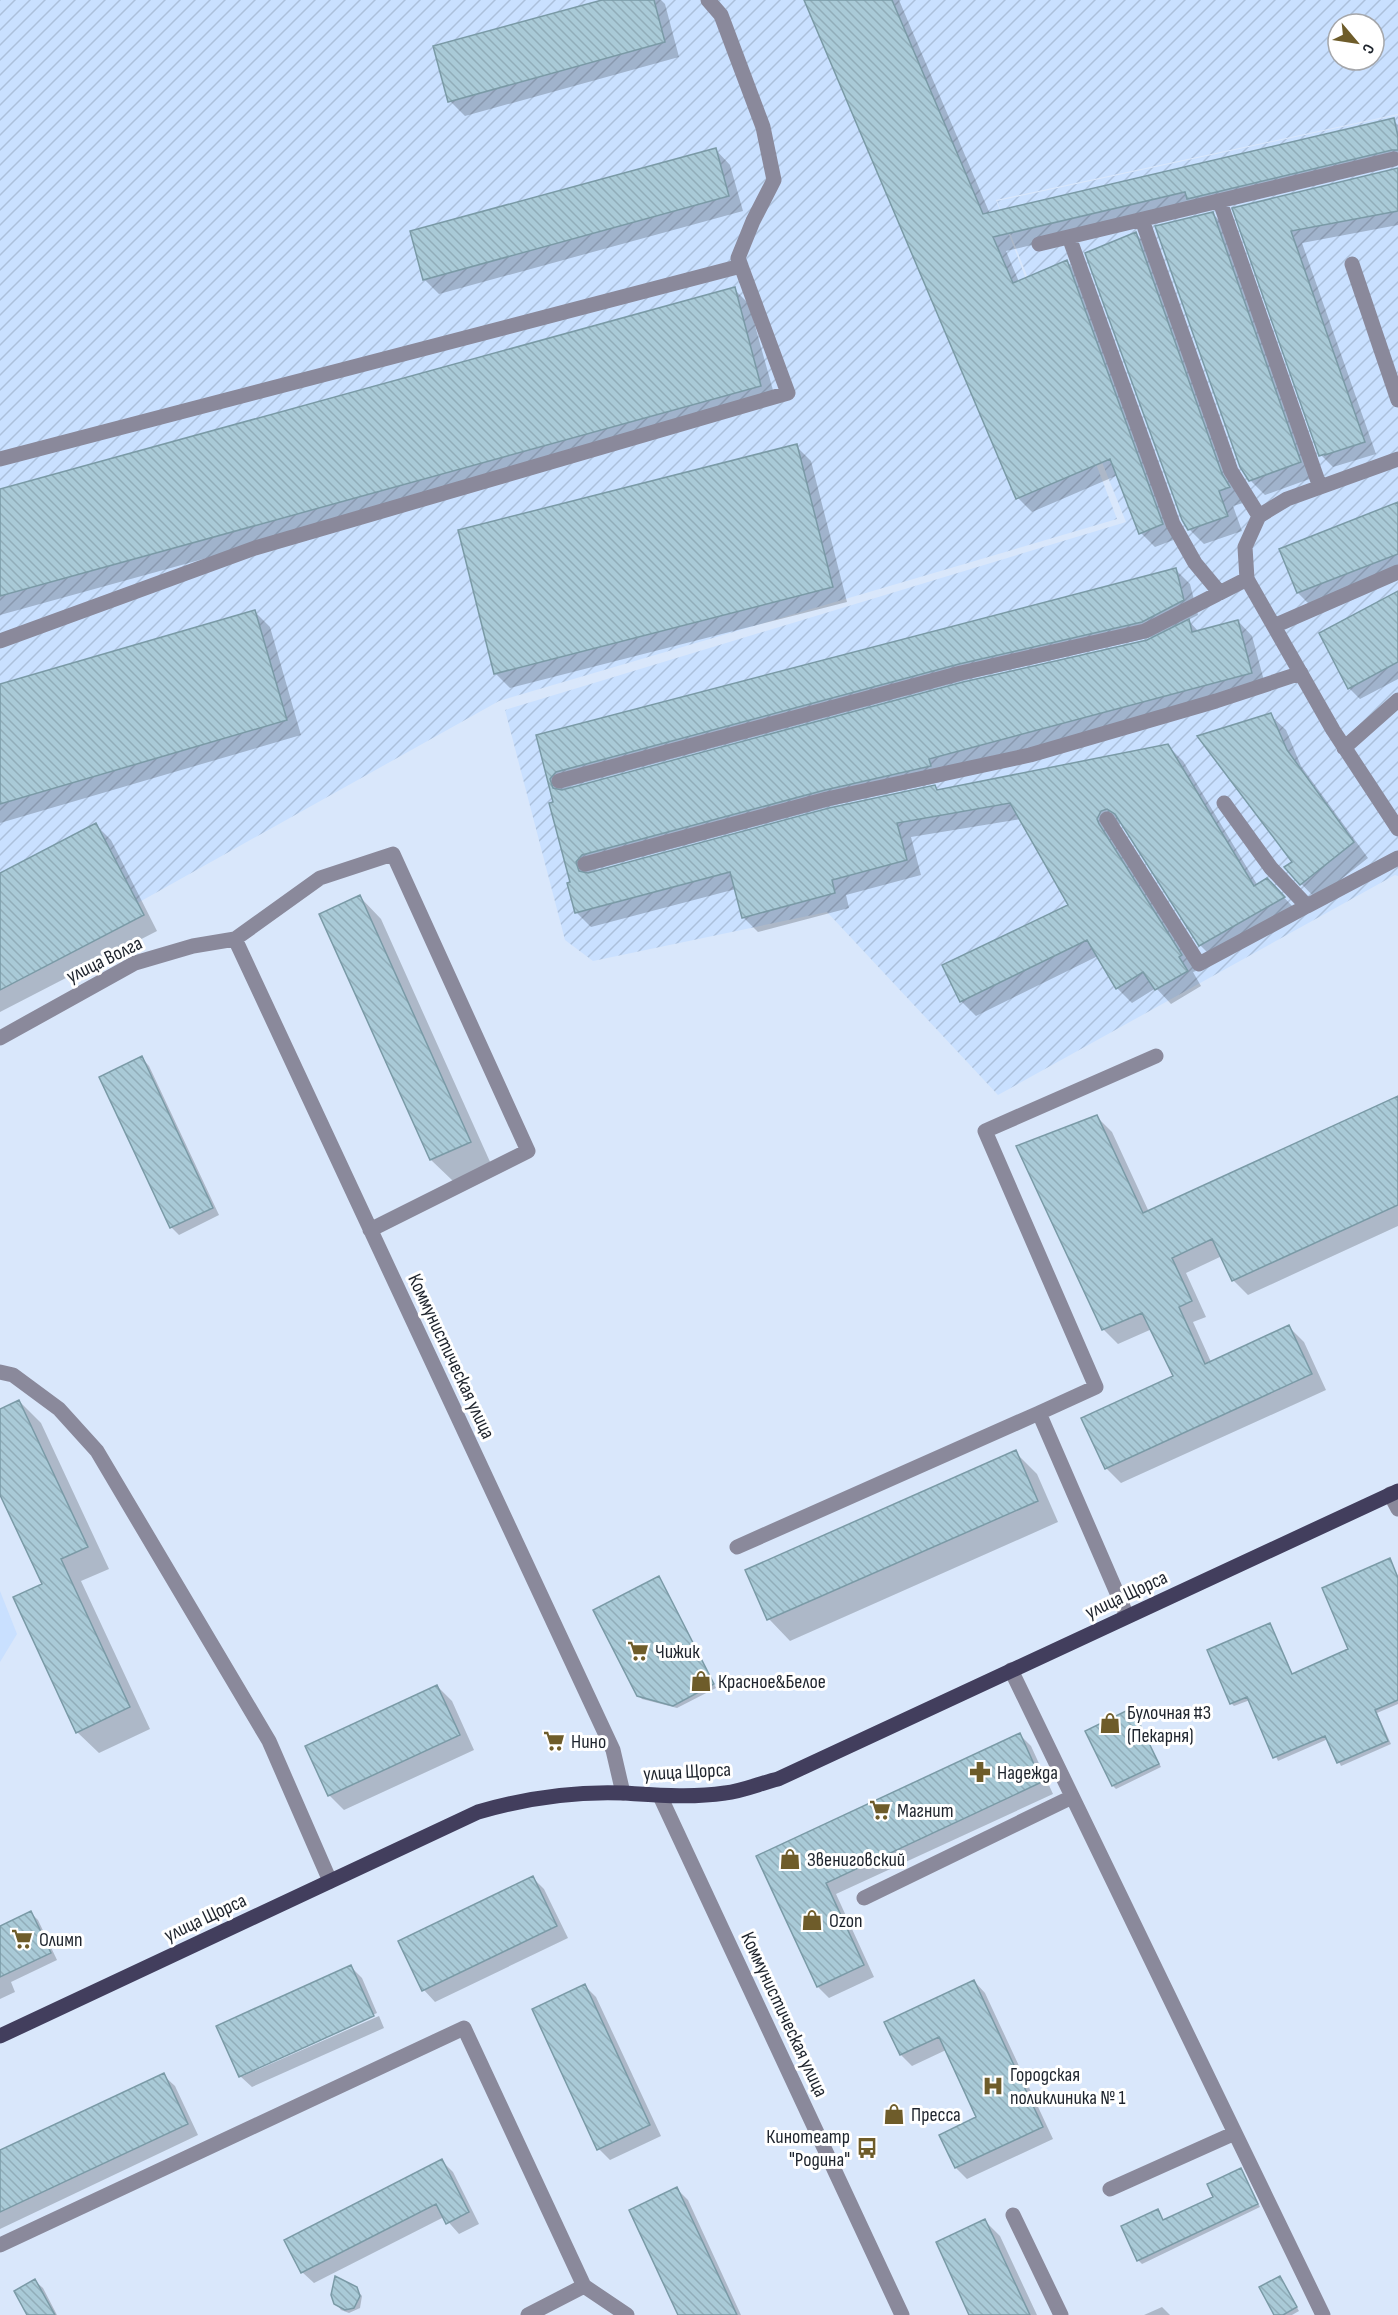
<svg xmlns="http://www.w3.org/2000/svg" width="1398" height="2315" viewBox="0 0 1398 2315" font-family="'Sofia Sans Condensed',sans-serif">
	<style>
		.built { fill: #c9e0ff }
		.industrial { fill: url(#industrial-furrows); fill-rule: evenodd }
		.shadow { fill: #0003; fill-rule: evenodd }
		.building { fill: url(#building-back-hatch); stroke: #7a9aa6; stroke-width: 1.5 }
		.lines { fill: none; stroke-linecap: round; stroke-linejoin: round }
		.minor { stroke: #8a899b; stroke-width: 15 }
		.major { stroke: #423e5d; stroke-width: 15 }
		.labels { text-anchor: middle; stroke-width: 6; stroke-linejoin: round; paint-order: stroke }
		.street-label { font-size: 20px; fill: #1e242d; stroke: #fff }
		.poi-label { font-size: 20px; fill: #1e242d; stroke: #fff; text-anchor: start }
	</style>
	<defs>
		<pattern id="industrial-furrows" width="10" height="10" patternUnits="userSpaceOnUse" patternTransform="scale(1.5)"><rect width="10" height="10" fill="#c9e0ff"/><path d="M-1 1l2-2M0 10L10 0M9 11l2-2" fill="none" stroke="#acc0db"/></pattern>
		<pattern id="building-back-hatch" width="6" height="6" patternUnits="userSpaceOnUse" patternTransform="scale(1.5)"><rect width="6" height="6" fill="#a9cad7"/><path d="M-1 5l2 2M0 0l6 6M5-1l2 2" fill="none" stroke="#91adb9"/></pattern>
	</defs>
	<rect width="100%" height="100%" fill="#d9e7fb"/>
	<path class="built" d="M0,1591L17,1634L0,1662Z"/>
	<path class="industrial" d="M0,0H1398V114L996,200L1117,519L499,701L0,980ZM1338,24H1374V60H1338Z
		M1398,115V876L1395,875L998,1095L827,912L593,961L565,940L505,710L1126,522L997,201Z"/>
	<path class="shadow" d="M608,0H661L665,4L679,57L465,116L450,101Z
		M805,0H899L990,214L1393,120L1398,125V165L1197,206L1006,251L1019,282L1067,262L1081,276L1176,539L1155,547L1141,533L1118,475L1032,512L1018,498Z
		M715,149L730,165L743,211L439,294L424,279Z
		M1398,169V225L1302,243L1376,454L1333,467L1321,455L1234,209Z
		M1213,214L1228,229L1315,477L1265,495L1250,480Z
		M1136,234L1151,249L1243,503L1233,506L1242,531L1204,544L1189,529Z
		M734,289L749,304L776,401L0,615V491Z
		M796,446L811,461L847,602L510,688L495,673Z
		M1398,504V574L1313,608L1298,593Z
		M1175,569L1190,584L1198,615L1188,620L1199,632L1238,621L1252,636L1266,688L943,774L945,781L840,804L597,869L593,873L935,787L939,791L1168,746L1183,761L1258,886L1267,880L1298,912L1215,960L1200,945L1123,823L1116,826L1113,841L1196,971L1193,972L1201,986L1171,1004L1156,988L1132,1003L1117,988L1098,956L976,1016L961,1001L1070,905L1021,819L911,837L921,875L846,895L849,908L758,932L743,917L736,889L591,927L577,913L555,803L538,736ZM1156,636L1148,642L567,791L572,786L974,678Z
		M1398,593V679L1360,699L1349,688Z
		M255,612L270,627L301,735L0,823V686Z
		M1270,715L1286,730L1301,766L1368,858L1316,899L1286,868L1294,862Z
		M96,825L111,840L157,931L0,1012V875Z
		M360,897L381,919L491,1164L453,1181L431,1160Z
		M142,1058L149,1066L219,1215L179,1235L171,1227Z
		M1398,1098V1226L1248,1295L1233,1280L1222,1256L1186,1273L1206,1317L1193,1322L1211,1362L1289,1327L1304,1342L1326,1390L1121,1483L1106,1468L1175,1377L1152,1329L1118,1344L1103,1329L1097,1117L1112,1132L1149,1212Z
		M19,1401L41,1423L109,1569L81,1581L150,1729L99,1753L77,1732L44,1585L0,1492V1410Z
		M1015,1452L1037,1474L1058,1522L790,1641L769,1619Z
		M1389,1560L1398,1576V1704L1377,1713L1391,1744L1341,1766L1328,1739L1278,1761L1250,1700L1234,1706L1231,1703L1270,1624L1293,1675L1350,1650Z
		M661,1581L716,1688L677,1708L642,1699L638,1695Z
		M437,1686L452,1701L474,1750L344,1810L329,1795Z
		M1132,1710L1161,1767L1116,1789L1113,1786Z
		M1020,1735L1031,1746L1053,1794L836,1894L874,1977L829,1998L818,1987L758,1857Z
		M533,1878L544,1889L568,1938L435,2002L424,1990L400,1942Z
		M31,1913L38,1920L57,1960L11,1982L15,1992L0,1999V1927Z
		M351,1967L362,1978L377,2013L243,2073V2076L379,2016L384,2028L252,2087L240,2076Z
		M974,1981L985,1993L1053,2139L967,2179L956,2168L941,2135L978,2118L946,2050L912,2066L901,2055Z
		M585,1986L596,1997L661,2136L610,2160L599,2149Z
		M163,2075L175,2086L198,2135L0,2229V2152Z
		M442,2161L453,2172L479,2224L459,2234L444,2217L314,2283L302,2272Z
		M1241,2170L1260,2207L1142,2264L1138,2260L1157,2211L1164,2221L1215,2197Z
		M677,2189L688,2200L741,2315H680Z
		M985,2221L1000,2236L1037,2315H971Z
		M1280,2277L1299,2311L1292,2315H1276Z
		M35,2281L43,2288L57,2315H29Z
		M356,2289L362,2296L360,2308L349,2313L341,2310L333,2299Z
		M1162,2307L1170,2315H1144Z"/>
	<path class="building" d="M602,0H654L665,42L448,102L433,46Z
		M804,0H892L983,214L1394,118L1398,137V150H1392L1187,199L1185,192L993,237L1013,283L1067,260L1163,524L1139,534L1110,459L1016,499Z
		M716,148L729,196L423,280L410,231Z
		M1398,168V211L1291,231L1365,442L1325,455V454L1319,456L1232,208Z
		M1213,212L1301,462L1249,481L1240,467L1155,226Z
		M1136,232L1222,474L1230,487L1219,491L1228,516L1188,530L1182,520L1085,253Z
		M735,287L761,386L0,596V489Z
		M797,444L833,587L494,674L458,530Z
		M1398,502V554L1297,593L1279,549Z
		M1176,568L1184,600L1142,622L959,664L556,772L550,779L553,788L562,790L963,682L1147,640L1189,619L1192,632L1238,620L1252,673L929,759L931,766L825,790L582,855L576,862L579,871L588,873L829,808L935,785L937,790L1168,744L1254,886L1267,878L1285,897L1199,946L1115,814L1107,809L1101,811L1097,819L1099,824L1182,955L1179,957L1188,971L1155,990L1143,972L1116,989L1087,940L960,1002L942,965L1068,905L1010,803L897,823L907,860L832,880L835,893L742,918L730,872L575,913L567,883L570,882L549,803L553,802L536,735Z
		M1398,591V662L1348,689L1319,633Z
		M255,610L287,720L0,804V684Z
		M1271,713L1287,750L1354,842L1300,885L1284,867L1292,862L1197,736Z
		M96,823L144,915L0,990V873Z
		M360,895L471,1142L430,1160L319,914Z
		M142,1056L213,1208L170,1228L99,1077Z
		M1398,1096V1205L1232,1281L1212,1239L1172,1258L1192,1301L1179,1307L1205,1364L1289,1325L1312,1374L1105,1469L1081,1418L1173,1376L1142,1313L1102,1330L1016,1146L1097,1115L1143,1213Z
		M19,1400L88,1547L61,1559L130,1707L76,1733L13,1597L42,1584L0,1495V1409Z
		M1016,1450L1038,1501L767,1620L745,1570Z
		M1390,1558L1398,1578V1700L1375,1710L1388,1741L1337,1763L1325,1736L1273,1758L1247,1697L1230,1704L1207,1650L1270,1623L1292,1674L1348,1649L1322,1588Z
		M659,1576L714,1684L673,1706L637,1696L593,1610Z
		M437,1685L460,1735L328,1796L305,1746Z
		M1132,1708L1159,1764L1112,1786L1085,1731Z
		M1020,1733L1042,1782L826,1883L864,1965L817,1987L756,1856Z
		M533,1876L557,1926L422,1991L398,1941Z
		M31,1911L51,1953L0,1977V1926Z
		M351,1965L374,2016L239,2077L216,2026Z
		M974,1980L1043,2127L955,2168L939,2135L976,2117L939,2037L900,2055L884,2022Z
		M585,1984L650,2125L597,2150L532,2009Z
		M164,2073L188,2124L0,2212V2150Z
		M442,2159L469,2212L446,2224L436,2204L301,2273L284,2240Z
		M1241,2168L1258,2204L1137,2261L1121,2226L1158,2209L1163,2220L1213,2197L1207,2184Z
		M677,2187L737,2315H678L629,2210Z
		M985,2219L1030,2315H969L936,2242Z
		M335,2276L357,2287L360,2296L354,2308L345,2310L334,2304L331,2295Z
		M1280,2276L1297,2307L1283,2315H1274L1259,2287Z
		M35,2279L55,2315H27L14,2291Z"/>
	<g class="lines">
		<path class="minor" d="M1220,202L1320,487
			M1142,220L1231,471L1259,516
			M1069,237L1173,524L1195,563L1220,593
			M1039,244L1394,159
			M1352,264L1398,400
			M0,459L741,266L738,258L753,221L774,180L763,127L721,15L708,0
			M1398,459L1287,499L1259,516L1245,547L1247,579L1333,730L1398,829
			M1274,626L1398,572
			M0,641L255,548L788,393L741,266
			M1344,748L1398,700
			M559,781L961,673L1145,631L1247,579
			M1224,803L1271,868L1307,906L1398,858
			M1107,819L1199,964L1307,906
			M585,864L827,799L1030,755L1216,701L1301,673
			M235,939L613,1750L623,1793
			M0,1038L135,963L193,946L235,939L320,878L393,854L528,1151L370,1230
			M0,1372L13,1375L59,1409L97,1451L269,1741L330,1881
			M1390,1494L1398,1509
			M737,1547L1039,1413
			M1127,1616L1039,1413L1096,1387L985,1131L1156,1056
			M1011,1670L1323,2315
			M660,1796L902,2315
			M864,1898L1072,1797
			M1110,2189L1235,2133
			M1013,2215L1061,2315
			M0,2245L464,2028L584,2286
			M528,2315L584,2286L627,2315"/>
		<path class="major" d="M0,2036L478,1812C526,1798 573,1791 624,1793C657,1795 691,1798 725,1793C743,1791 761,1783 778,1779L1398,1491"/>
	</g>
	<defs>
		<symbol id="supermarket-bare" viewBox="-9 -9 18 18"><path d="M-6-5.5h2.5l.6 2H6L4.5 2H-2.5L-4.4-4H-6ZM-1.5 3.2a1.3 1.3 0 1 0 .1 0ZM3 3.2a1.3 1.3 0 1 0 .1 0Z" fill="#6e5c2a" stroke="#fff" stroke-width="2.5" paint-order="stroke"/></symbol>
		<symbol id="shop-bare" viewBox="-9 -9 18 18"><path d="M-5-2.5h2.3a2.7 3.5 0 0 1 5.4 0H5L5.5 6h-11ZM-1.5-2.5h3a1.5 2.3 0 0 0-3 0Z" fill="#6e5c2a" stroke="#fff" stroke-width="2.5" paint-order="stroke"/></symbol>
		<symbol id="pharmacy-bare" viewBox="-9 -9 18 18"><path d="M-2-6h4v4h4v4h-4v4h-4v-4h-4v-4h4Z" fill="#6e5c2a" stroke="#fff" stroke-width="2.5" paint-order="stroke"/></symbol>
		<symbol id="hospital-bare" viewBox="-9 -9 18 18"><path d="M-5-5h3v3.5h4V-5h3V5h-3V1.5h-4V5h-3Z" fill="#6e5c2a" stroke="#fff" stroke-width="2.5" paint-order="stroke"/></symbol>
		<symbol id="bus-bare" viewBox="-9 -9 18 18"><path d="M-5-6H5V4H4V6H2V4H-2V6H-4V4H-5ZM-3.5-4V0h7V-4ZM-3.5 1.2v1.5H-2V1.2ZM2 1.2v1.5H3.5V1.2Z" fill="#6e5c2a" stroke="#fff" stroke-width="2.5" paint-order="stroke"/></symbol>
	</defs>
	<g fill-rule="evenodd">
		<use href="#supermarket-bare" x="623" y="1636" width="30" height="30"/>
		<use href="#shop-bare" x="686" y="1666" width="30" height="30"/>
		<use href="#shop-bare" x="1095" y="1708" width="30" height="30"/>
		<use href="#supermarket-bare" x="539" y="1726" width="30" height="30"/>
		<use href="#pharmacy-bare" x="965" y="1757" width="30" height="30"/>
		<use href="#supermarket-bare" x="865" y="1795" width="30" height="30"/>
		<use href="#shop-bare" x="775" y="1844" width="30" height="30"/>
		<use href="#shop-bare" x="797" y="1905" width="30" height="30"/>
		<use href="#supermarket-bare" x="7" y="1924" width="30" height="30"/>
		<use href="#hospital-bare" x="978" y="2071" width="30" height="30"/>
		<use href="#shop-bare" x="879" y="2099" width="30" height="30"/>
		<use href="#bus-bare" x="852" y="2133" width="30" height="30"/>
	</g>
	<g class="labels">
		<g class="street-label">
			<text transform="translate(104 959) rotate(-26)" y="7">улица Волга</text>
			<text transform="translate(452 1356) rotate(65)" y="7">Коммунистическая улица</text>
			<text transform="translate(1126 1594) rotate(-25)" y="7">улица Щорса</text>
			<text transform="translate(687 1771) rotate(-3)" y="7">улица Щорса</text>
			<text transform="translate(205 1917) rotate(-25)" y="7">улица Щорса</text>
			<text transform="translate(785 2014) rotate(65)" y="7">Коммунистическая улица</text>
		</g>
		<g class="poi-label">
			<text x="655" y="1658">Чижик</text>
			<text x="718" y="1688">Красное&amp;Белое</text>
			<text x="1127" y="1719">Булочная #3<tspan x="1127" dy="23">(Пекарня)</tspan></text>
			<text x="571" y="1748">Нино</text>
			<text x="997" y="1779">Надежда</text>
			<text x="897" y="1817">Магнит</text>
			<text x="807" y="1866">Звениговский</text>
			<text x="829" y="1927">Ozon</text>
			<text x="39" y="1946">Олимп</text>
			<text x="1010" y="2081">Городская<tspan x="1010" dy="23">поликлиника № 1</tspan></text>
			<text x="911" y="2121">Пресса</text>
			<text x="850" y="2143" text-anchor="end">Кинотеатр<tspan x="850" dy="23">"Родина"</tspan></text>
		</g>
	</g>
	<g transform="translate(1356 42) rotate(119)"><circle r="28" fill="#ffffff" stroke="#a5a7ab" stroke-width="1.5"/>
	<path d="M0-4.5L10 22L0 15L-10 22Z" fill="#6e5c2a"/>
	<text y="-9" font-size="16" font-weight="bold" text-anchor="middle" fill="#1e242d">С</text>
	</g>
</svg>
